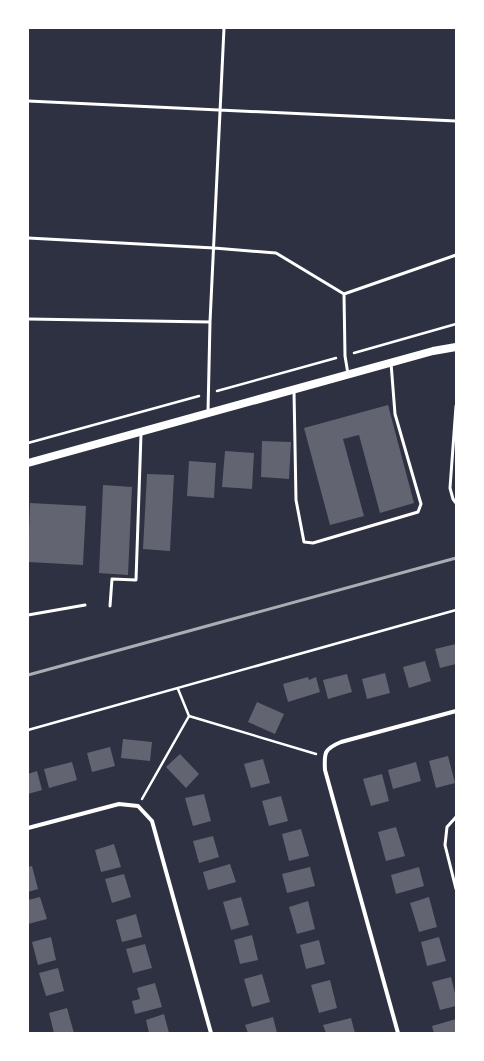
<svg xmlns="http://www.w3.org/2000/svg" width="484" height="1061" viewBox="0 0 484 1061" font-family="'Nunito Sans',sans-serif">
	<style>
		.building { fill: #626471 }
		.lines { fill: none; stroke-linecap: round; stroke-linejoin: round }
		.path { stroke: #fff; stroke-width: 2.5 }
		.service { stroke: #fff; stroke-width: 3 }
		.minor { stroke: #fff; stroke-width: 4 }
		.secondary { stroke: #fff; stroke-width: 8 }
		.rail { stroke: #abadb3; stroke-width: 3 }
	</style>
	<rect width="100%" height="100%" fill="#2d3142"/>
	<path class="building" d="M388,405L414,503L380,513L359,435L343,439L364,516L330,525L304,428Z
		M262,441L291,442L289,479L261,477Z
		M225,451L254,453L252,489L222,487Z
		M189,461L216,463L214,498L187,496Z
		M147,474L174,475L170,551L143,549Z
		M103,485L132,487L128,575L99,573Z
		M30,503L86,506L83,565L28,562Z
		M456,644V664L440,668L435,649Z
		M425,661L431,681L409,688L403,667Z
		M385,673L390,693L367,699L362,679Z
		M347,674L352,692L328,699L323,680Z
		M308,677L309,680L316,677L320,692L288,702L283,684Z
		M257,702L284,714L275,734L248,722Z
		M123,739L152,742L150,761L121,758Z
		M110,747L115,766L92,772L87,753Z
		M180,754L199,774L186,788L166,767Z
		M448,756L455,783L436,788L429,761Z
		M263,759L270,783L251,788L244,764Z
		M72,762L77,780L49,788L44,769Z
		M416,762L421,781L393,789L388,770Z
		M37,771L42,790L28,794V774Z
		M382,774L389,801L371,806L363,779Z
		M204,794L211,821L193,826L185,798Z
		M281,796L288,821L269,826L262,801Z
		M396,827L405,856L386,861L378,832Z
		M301,829L309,856L289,861L282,834Z
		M213,836L219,857L199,863L193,841Z
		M114,844L121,867L101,872L95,850Z
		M230,864L236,882L208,890L203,872Z
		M32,866L38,889L28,892V867Z
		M310,867L315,886L287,893L282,874Z
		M419,867L424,886L396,894L391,875Z
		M124,874L131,897L112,903L105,879Z
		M40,897L47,919L28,924V900Z
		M241,897L249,925L231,930L223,902Z
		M429,897L437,927L419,932L410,903Z
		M308,901L315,929L297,934L289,907Z
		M136,914L142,937L122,942L116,920Z
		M252,935L258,960L240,964L234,940Z
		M51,937L56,960L38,965L32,942Z
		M439,937L446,961L427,966L421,942Z
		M319,940L325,964L306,969L300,945Z
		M145,944L152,968L133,973L126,949Z
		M58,968L64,991L46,996L39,973Z
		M262,974L270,1002L252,1007L244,979Z
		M451,977L456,997V1006L440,1010L432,982Z
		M330,980L337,1008L319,1013L311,985Z
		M155,983L162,1007L135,1014L132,1001L140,999L137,988Z
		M67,1008L74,1033H54L49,1013Z
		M164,1014L169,1033H149L146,1020Z
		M273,1017L277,1033H248L245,1025Z
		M351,1018L355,1033H326L323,1025Z
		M456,1019V1033H434L432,1026Z"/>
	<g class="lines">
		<path class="path" d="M354,353L456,324
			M217,391L336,358
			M28,443L199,396
			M178,689L189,716L316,754
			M28,730L456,610
			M142,799L189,716"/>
		<path class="service" d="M28,101L456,121
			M28,238L214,248L276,253L344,294L456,255
			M344,294L345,356L348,374
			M28,319L210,322
			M294,391L296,500L304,542L313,543L418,512L421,504L395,414L391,363
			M456,406L450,488L453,499L456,503
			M208,412L210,322L224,28
			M110,606L112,579L136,580L141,434
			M28,615L85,605
			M456,817L447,827L445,845L456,889"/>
		<path class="minor" d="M28,828L119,804L138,806L152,821L211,1033
			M398,1033L325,770C324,753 324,749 341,742L456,711"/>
		<path class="secondary" d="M28,463L433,351L456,347"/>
		<path class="rail" d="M28,675L456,558"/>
	</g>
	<rect width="484" height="1061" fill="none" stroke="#ffffff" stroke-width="58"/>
</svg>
